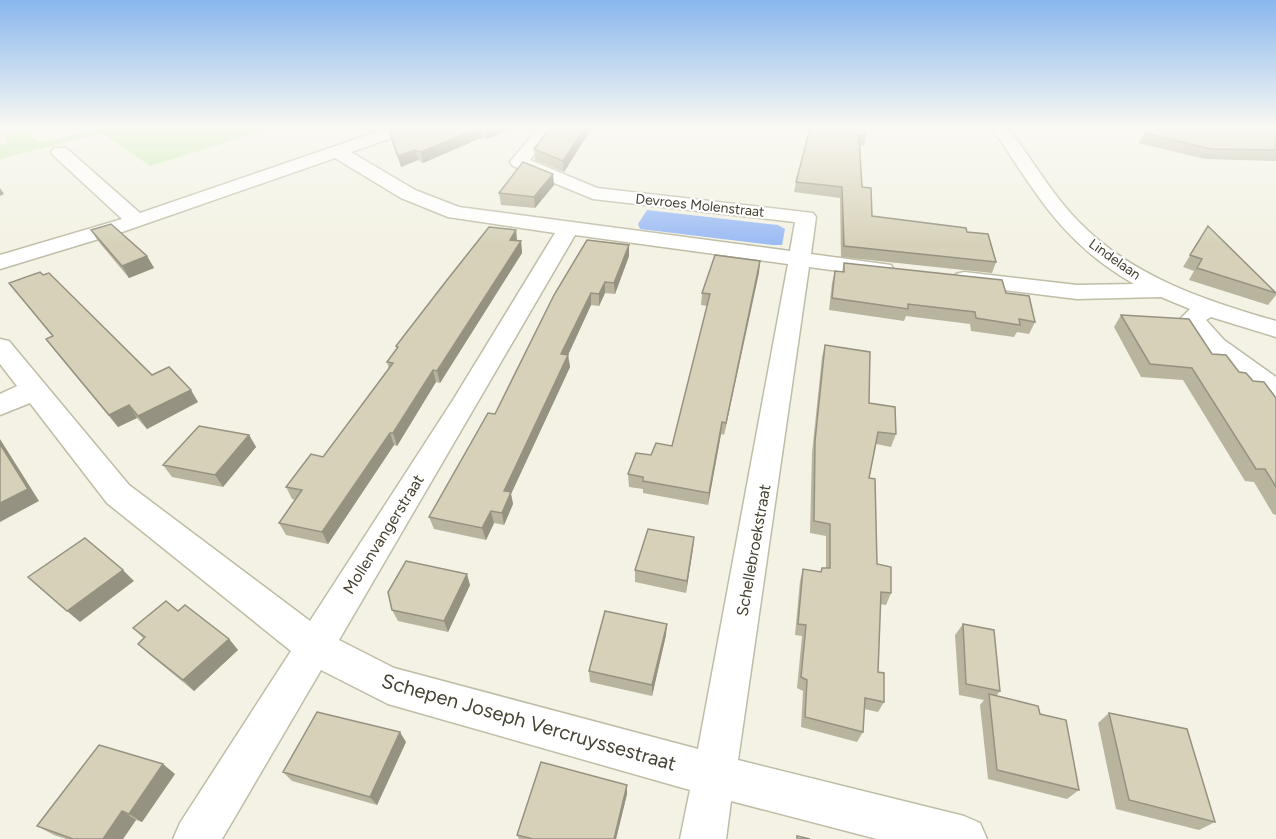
<svg xmlns="http://www.w3.org/2000/svg" width="1276" height="839" viewBox="0 0 1276 839" font-family="Figtree,sans-serif">
	<style>
		.green { fill: #beeba9 }
		.water { fill: #9bbbf5 }
		.lines { fill: none; stroke-linecap: round; stroke-linejoin: round }
		.street-casing { stroke: #bfbda6; stroke-width: 3 }
		.street { fill: #fff; fill-rule: evenodd }
		.wall { fill: #b8b49e }
		.shaded-wall { fill: #969281 }
		.building { fill: #d6d1b8; stroke: #969281; stroke-width: 1.5 }
		.labels { text-anchor: middle; stroke-width: 4.5; stroke-linejoin: round; paint-order: stroke }
		.far-street-label { font-size: 14px; fill: #464333; stroke: #fff }
		.street-label { font-size: 16px; fill: #464333; stroke: #fff }
		.near-street-label { font-size: 20px; fill: #464333; stroke: #fff }
	</style>
	<rect width="100%" height="100%" fill="#f3f2e4"/>
	<path class="green" d="M103,128H274L150,166L102,133L0,159V145L8,142L4,135L26,129L39,143Z"/>
	<path class="water" d="M647,210L778,225L785,229L782,245H773L640,229L638,224Z"/>
	<g class="lines">
		<defs>
			<path id="street" d="M388,128H411L409,132L351,152L415,190L459,207L790,251L795,222L593,199L513,166L510,162L513,158L539,128H556L530,160L597,188L813,213L816,217L811,254L891,265L894,270L891,275L883,277L809,267L738,760L964,816L980,823L987,839H877L731,801L726,839H680L690,790L388,704L321,670L222,839H173L180,823L291,651L107,503L30,403L0,415V394L17,386L0,364V339L9,341L129,485L310,621L453,400L555,233L448,217L401,198L335,158L125,231L0,269V255L122,219L54,156L51,152L54,148H66L140,213ZM575,235L788,264L698,749L394,668L339,640Z
				M992,128H1008C1032,159 1052,195 1080,223C1133,277 1206,301 1276,321V337L1211,317L1206,320L1224,340L1276,377V399L1266,397C1237,375 1195,353 1181,318L1190,309L1161,297L1077,299L956,284L953,279L956,274L964,272L1077,285L1134,284C1061,242 1037,194 992,128Z"/>
		</defs>
		<use href="#street" class="street-casing"/>
		<use href="#street" class="street"/>
	</g>
	<path class="wall" d="M397,128H512L487,139L483,137L423,163L418,160L401,167L391,140L389,130Z
		M592,128L564,172L535,160L534,149Z
		M810,128L866,136L864,146L860,145L862,187L872,216L967,232L996,262L992,273L841,257L840,198L794,192L796,182Z
		M1276,130V161L1205,159L1138,143L1144,133Z
		M554,185L535,208L501,205L499,193Z
		M1208,226L1276,293V295L1268,305L1189,280L1194,271L1183,267Z
		M91,230L147,256L154,268L129,278L98,241Z
		M516,230L517,241H521L522,253L440,383L436,382L397,446L394,445L328,544L286,535L279,523L295,500L292,499L286,487L323,457L389,369L387,362L396,349V346Z
		M629,256L615,294L605,293L599,306L591,305L568,355L570,367L511,494L513,504L504,525L494,523L486,540L434,529L429,517L495,414L554,295Z
		M760,261L724,435L721,434L708,505L643,493V489L629,487L628,474L651,455L672,446L707,306L701,305L702,293Z
		M844,263L1006,293L1035,322L1029,334L1017,332L1014,337L971,331L970,324L906,316L904,321L829,310L832,283L835,271L842,272Z
		M9,283L152,375L198,402L147,429L137,418L118,427L55,351L46,339L52,336Z
		M1121,315L1212,354L1276,398V515L1273,514L1254,482L1245,481L1183,380L1141,377L1114,327Z
		M825,345L869,403L896,434L891,447L876,444L869,478L877,564L891,593L886,605L880,604L878,672L884,702L878,712L864,709L863,732L857,742L801,727L803,691L797,688L802,636L795,635L800,581L803,569L821,572L826,568V536L810,533L812,453L822,357Z
		M249,435L256,447L223,487L172,477L163,465Z
		M694,537L686,593L635,582V570Z
		M470,585L448,632L398,621L392,610Z
		M178,611L229,639L238,650L194,691L150,655L138,644L144,639L133,628Z
		M963,624L1000,691L996,696L1040,714L1079,790L1067,799L988,779L980,705L984,700L959,695L955,635Z
		M666,635L652,696L590,682L589,671Z
		M1109,713L1215,822L1199,830L1116,809L1098,723Z
		M406,742L377,805L292,781L283,772Z
		M175,774L142,822L136,820L123,839H66L54,835L37,826Z
		M627,794L616,839H519L517,835Z"/>
	<path class="shaded-wall" d="M480,128H482L483,137L423,163L421,152Z
		M485,128H512L487,139Z
		M585,128H592L564,172L563,161Z
		M415,150L418,160L401,167L398,156Z
		M553,174L554,185L535,208L534,197Z
		M0,188L4,194L0,196Z
		M516,230L517,242L510,240Z
		M521,241L522,253L440,383L437,371Z
		M629,245V256L615,294L614,283Z
		M147,256L154,268L129,278L122,266Z
		M760,261L759,273L724,435L726,423Z
		M605,282V293L599,306V294Z
		M591,293V305L563,366L561,354Z
		M568,355L570,367L511,494L513,504L504,525L502,513L504,491Z
		M433,370L436,382L397,446L393,433Z
		M191,390L198,402L147,429L138,416Z
		M129,405L137,418L118,427L109,415Z
		M722,422L721,434L708,505L709,493Z
		M390,433L394,445L328,544L322,532Z
		M249,435L256,447L223,487L215,475Z
		M0,439L39,501L0,522Z
		M491,511L494,523L486,540L482,528Z
		M694,537L693,549L686,593L687,581Z
		M123,570L134,581L80,622L67,611Z
		M467,574L470,585L448,632L444,621Z
		M667,624L666,635L652,696V685Z
		M229,639L238,650L194,691L183,680Z
		M400,732L406,742L377,805L370,797Z
		M163,764L175,774L142,822L129,814Z
		M627,785V794L616,839H614Z
		M122,811L136,820L123,839H103Z"/>
	<path class="building" d="M397,128H480L421,152L415,150L398,156L389,130Z
		M550,128H585L563,161L534,149Z
		M810,128H866V136L859,135L862,187L871,188L872,216L966,228L967,232L988,234L996,262L844,246L842,187L796,182Z
		M1164,128H1273L1276,130V150L1211,149L1144,133Z
		M523,162L553,174L534,197L499,193Z
		M111,224L147,256L122,266L91,230Z
		M1208,226L1276,293L1197,268L1202,259L1190,255Z
		M489,227L516,230L510,240L521,241L437,371L433,370L393,433H390L322,532L279,523L302,490L286,487L311,454L323,457L393,363L387,362L398,347L396,346L447,280Z
		M587,240L629,245L614,283L605,282L599,294L591,293L561,354L568,355L504,491L511,492L502,513L491,511L482,528L429,517L488,413L495,414L554,295Z
		M715,255L760,261L726,423L722,422L709,493L643,481V477L628,474L636,453L651,455L656,443L672,446L710,294L702,293Z
		M844,263L1002,280L1006,293L1029,296L1035,322L1019,319L1020,325L976,318L975,312L908,304V309L832,298L835,271L844,272Z
		M40,272L43,275L49,273L152,375L169,367L191,390L138,416L129,405L109,415L46,339L53,336L9,283Z
		M1121,315L1189,319L1212,354L1226,355L1239,372L1246,373L1253,381L1264,382L1276,398V487L1265,469H1256L1192,368L1150,364Z
		M825,345L870,352L869,403L895,407L896,434L878,432L869,478L875,479L877,564L891,567V593L881,592L878,672L884,673V702L865,698L863,732L805,717L807,680L801,677L806,625L798,624L803,569L821,572L822,568H830V524L814,521L815,441Z
		M199,426L249,435L215,475L163,465Z
		M0,444L28,489L0,503Z
		M648,529L694,537L687,581L635,570Z
		M85,538L123,570L67,611L28,577Z
		M406,561L467,574L444,621L392,610L388,592Z
		M166,601L178,611L185,605L229,639L183,680L138,644L145,637L133,628Z
		M605,611L667,624L652,685L589,671Z
		M963,624L994,630L1000,691L966,684Z
		M989,694L1038,706L1040,714L1066,720L1079,790L997,770Z
		M317,712L400,732L370,797L283,772Z
		M1109,713L1187,729L1215,822L1129,800Z
		M99,745L163,764L129,814L122,811L103,839H73L37,826Z
		M541,762L627,785L614,839H533L517,835Z
		M797,836L810,839H797Z"/>
	<linearGradient id="sky" x2="0" y2="1"><stop stop-color="#89b7ed"/><stop offset="0.52" stop-color="#faf9f3"/><stop offset="1" stop-color="#faf9f3" stop-opacity="0"/></linearGradient>
	<rect width="1276" height="245" fill="url(#sky)"/>
	<g class="labels">
		<g class="far-street-label">
			<text transform="translate(700 205) rotate(6)" y="5">Devroes Molenstraat</text>
			<text transform="translate(1115 259) rotate(35)" y="5">Lindelaan</text>
		</g>
		<g class="street-label">
			<text transform="translate(383 534) rotate(-58)" y="6">Mollenvangerstraat</text>
			<text transform="translate(753 550) rotate(-80)" y="6">Schellebroekstraat</text>
		</g>
		<g class="near-street-label">
			<text transform="translate(529 722) rotate(16)" y="7">Schepen Joseph Vercruyssestraat</text>
		</g>
	</g>
</svg>
